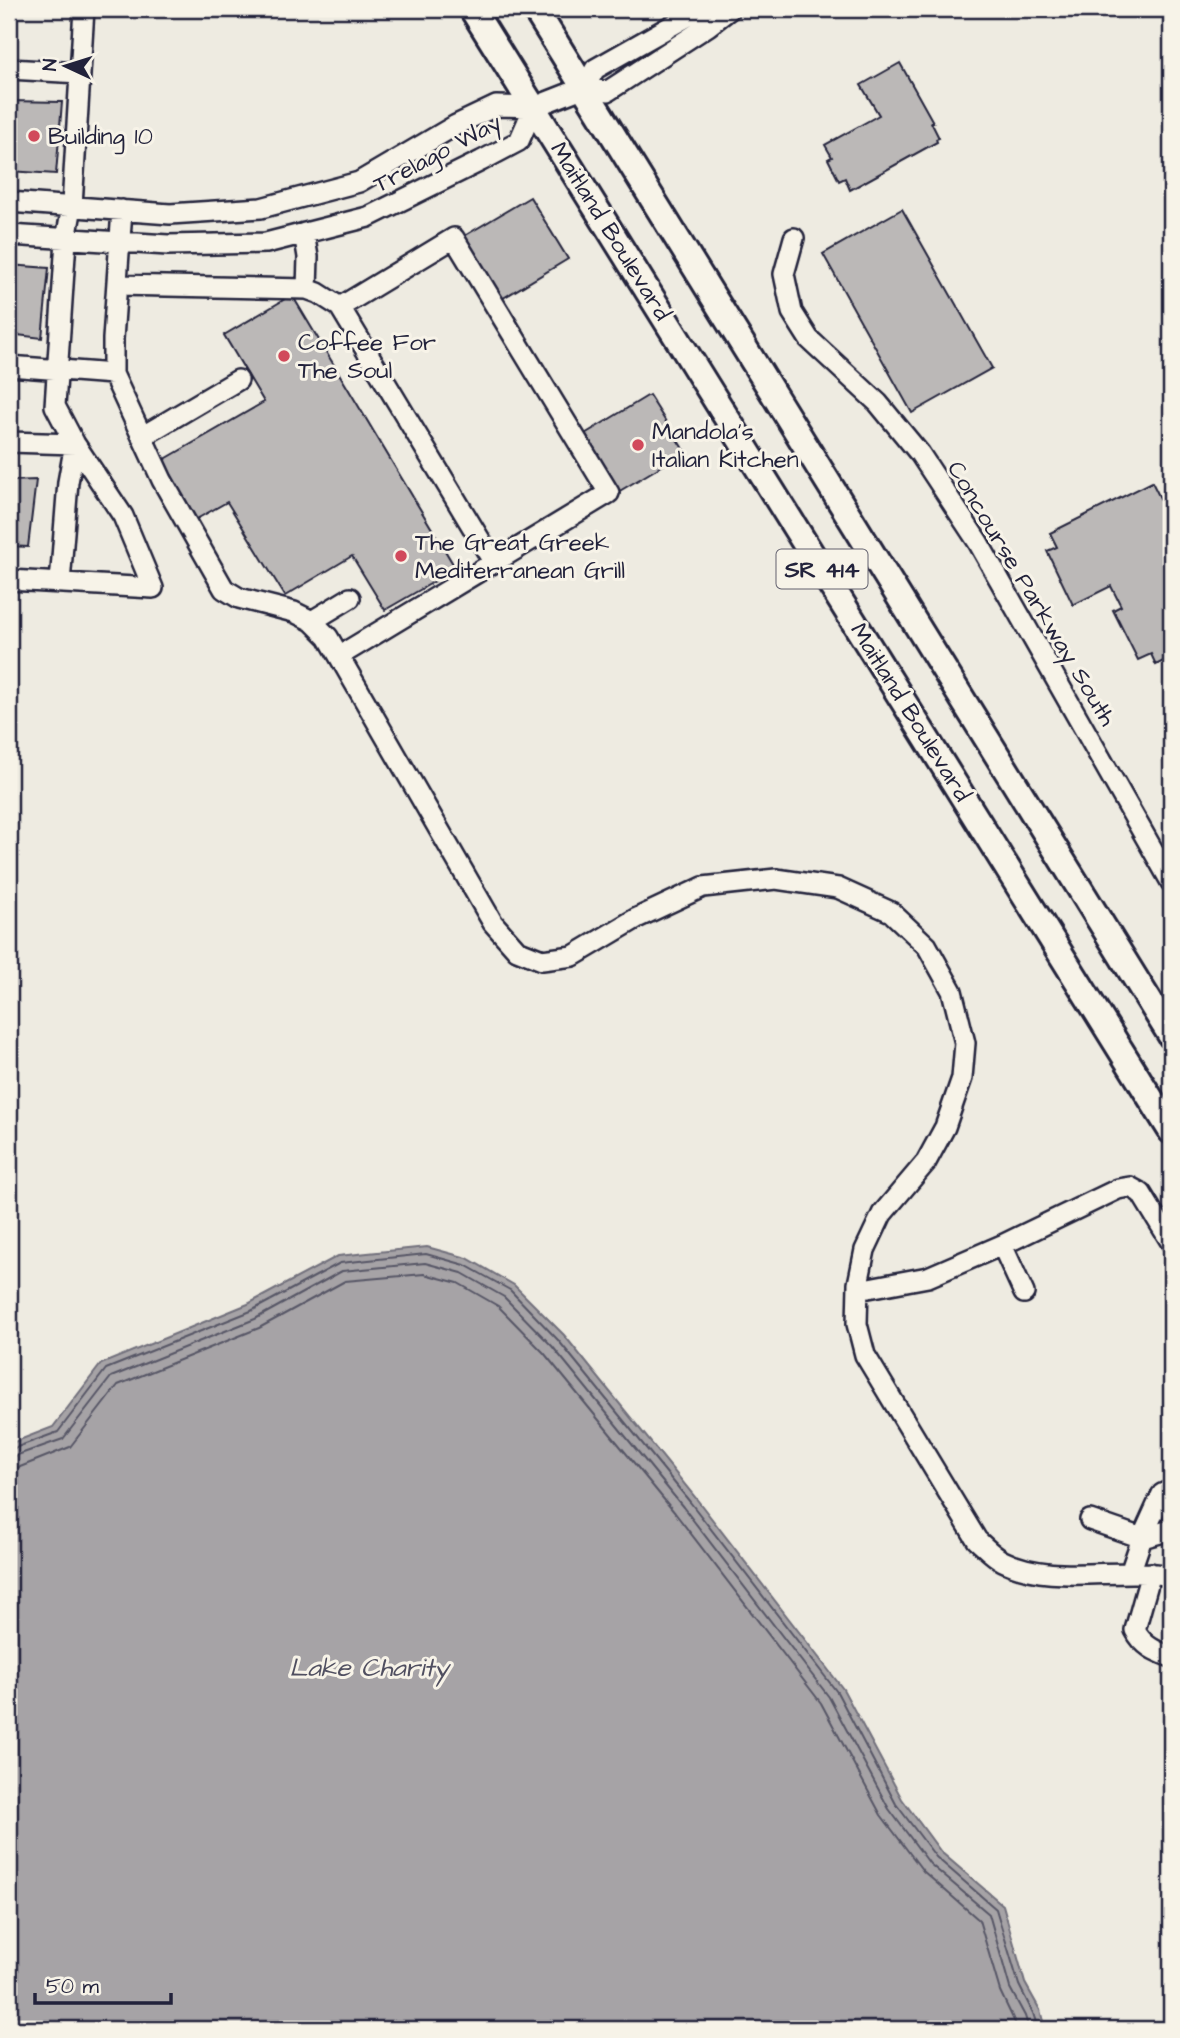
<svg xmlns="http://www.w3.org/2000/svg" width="1180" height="2038" viewBox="0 0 1180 2038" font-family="'Architects Daughter',sans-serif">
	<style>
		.water { fill: #a6a3a6; stroke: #716f7b; stroke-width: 2 }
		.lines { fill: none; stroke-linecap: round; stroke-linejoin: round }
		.shore { stroke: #575666; stroke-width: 2 }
		.building { fill: #bbb8b7; stroke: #22223b; stroke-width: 2 }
		.minor-casing { stroke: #22223b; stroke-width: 24 }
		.major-casing { stroke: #22223b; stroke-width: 30 }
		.minor { stroke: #f7f3e8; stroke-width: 19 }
		.major { stroke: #f7f3e8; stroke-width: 24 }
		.poi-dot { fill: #d1495b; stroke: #f7f3e8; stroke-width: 2.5 }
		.labels { text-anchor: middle; stroke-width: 6; stroke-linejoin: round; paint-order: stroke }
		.shield { fill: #f7f3e8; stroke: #62616f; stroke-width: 2 }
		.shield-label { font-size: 23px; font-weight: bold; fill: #22223b }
		.poi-label { font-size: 24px; fill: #22223b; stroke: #f7f3e8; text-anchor: start }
		.street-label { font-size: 24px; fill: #22223b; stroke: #f7f3e8 }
		.water-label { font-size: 26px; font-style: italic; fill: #504f60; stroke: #f7f3e8 }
	</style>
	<rect width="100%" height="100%" fill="#eeebe1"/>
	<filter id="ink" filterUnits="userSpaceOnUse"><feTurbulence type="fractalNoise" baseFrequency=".0143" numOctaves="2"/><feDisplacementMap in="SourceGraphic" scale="14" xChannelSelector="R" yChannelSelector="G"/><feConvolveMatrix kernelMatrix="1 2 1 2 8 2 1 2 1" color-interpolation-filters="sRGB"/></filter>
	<g filter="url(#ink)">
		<path class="water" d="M427,1247L467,1258L514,1285L564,1335L695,1497L843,1689L902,1799L941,1852L1003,1905L1025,1983L1040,2010L1045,2029H9V1444L53,1427L101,1364L248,1304L338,1256Z"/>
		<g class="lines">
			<path class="shore" d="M9,1450L58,1432L106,1369L251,1311L340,1263L426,1254L465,1265L510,1290L558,1340L690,1502L837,1692L896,1804L936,1857L996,1909L1019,1985L1033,2013L1038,2029
				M9,1458L63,1439L111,1377L255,1319L342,1271L425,1263L462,1273L504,1297L552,1346L683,1507L829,1697L889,1809L930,1864L989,1914L1010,1988L1025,2016L1029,2029
				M9,1469L20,1467L70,1447L118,1385L259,1328L345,1281L424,1274L458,1283L498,1306L544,1353L675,1513L821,1703L881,1815L923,1871L979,1920L1000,1991L1018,2029"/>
		</g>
		<path class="building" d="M900,63L933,122H931L939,138L936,139L937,142L850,190L845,178L839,181L828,159L832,157L825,145L879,115L861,85Z
			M9,101L62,102L56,174L9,171Z
			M530,197L568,259L500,300L461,238Z
			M902,209L992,368L912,413L823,254Z
			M9,265L49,268L42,338L9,334Z
			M292,295L456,569L385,610L352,556L285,596L227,502L193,521L160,462L264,402L224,335Z
			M649,395L685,452L618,492L583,435Z
			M36,480L28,547L9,546V481Z
			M1152,482L1171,520V657L1156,665L1151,654L1138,660L1113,610L1121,606L1111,586L1073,605L1047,551L1057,547L1050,533Z"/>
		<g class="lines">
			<defs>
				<path id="minor" d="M9,69L80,73
					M585,87L595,69L701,9
					M9,202L170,214L261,208L359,182L456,125L496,106L534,107L585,87L608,91L708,26L730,9
					M304,233L308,257L307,289L318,293L340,307L454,238L609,493L339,656
					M9,235L168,245L266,243L368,217L481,161L519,141L534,107
					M794,238L784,274L792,312L809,339L878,403L920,454L978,542L1171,882
					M117,285L307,289
					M340,307L494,563
					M9,366L113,374V339L122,210
					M113,374L162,480L224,589L239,598L294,612L312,621L328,637L493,923L517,950L542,960L573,956L637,918L703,887L776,879L838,888L891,912L927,946L952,991L965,1043L962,1078L945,1127L926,1162L882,1214L865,1250L858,1284L857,1324L865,1355L977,1540C985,1547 993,1556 1003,1561C1053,1586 1117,1566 1171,1576
					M143,436L238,380
					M9,442L75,444L68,482L60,583
					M9,580L153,588L123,516L75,444L55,406L66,240L72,206L84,9
					M312,621L350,598
					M1002,1245L1024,1293
					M858,1290L928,1277L1002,1245L1118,1189L1130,1187L1141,1193L1171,1242
					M1090,1520L1142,1538L1171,1530
					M1130,1573L1142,1538L1162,1494L1171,1490
					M1151,1573L1135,1630C1143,1646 1155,1651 1171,1657"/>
				<path id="major" d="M472,9L1171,1131
					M535,9L1171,1036"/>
			</defs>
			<use href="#minor" class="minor-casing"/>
			<use href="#major" class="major-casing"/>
			<use href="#minor" class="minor"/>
			<use href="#major" class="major"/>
		</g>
	</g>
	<g class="poi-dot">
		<circle cx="34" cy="136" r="7"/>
		<circle cx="284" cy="356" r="7"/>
		<circle cx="638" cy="445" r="7"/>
		<circle cx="401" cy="556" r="7"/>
	</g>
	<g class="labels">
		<rect class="shield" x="776.5" y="549.5" width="91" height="39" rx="5"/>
		<g class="shield-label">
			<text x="822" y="577">SR 414</text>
		</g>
		<g class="poi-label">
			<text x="48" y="144">Building 10</text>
			<text x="298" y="350">Coffee For<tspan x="298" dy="28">The Soul</tspan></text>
			<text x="652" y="439">Mandola's<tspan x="652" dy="28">Italian Kitchen</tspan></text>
			<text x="415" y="550">The Great Greek<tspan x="415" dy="28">Mediterranean Grill</tspan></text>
		</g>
		<g class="street-label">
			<text transform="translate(437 153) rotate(-28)" y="8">Trelago Way</text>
			<text transform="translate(611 231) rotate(58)" y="8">Maitland Boulevard</text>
			<text transform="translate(1032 593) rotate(59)" y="8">Concourse Parkway South</text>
			<text transform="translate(911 712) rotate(58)" y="8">Maitland Boulevard</text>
		</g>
		<g class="water-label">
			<text x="369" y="1676">Lake Charity</text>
		</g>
	</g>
	<rect width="1180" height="2038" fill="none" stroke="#f7f3e8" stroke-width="35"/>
	<rect x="18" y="18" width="1145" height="2003" fill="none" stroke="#22223b" stroke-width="2.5" filter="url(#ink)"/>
	<g transform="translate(66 66) rotate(274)" stroke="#f7f3e8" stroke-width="5" paint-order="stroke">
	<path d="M0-5L12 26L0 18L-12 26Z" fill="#22223b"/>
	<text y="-10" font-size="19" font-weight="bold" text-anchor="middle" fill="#22223b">N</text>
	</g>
	<path d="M35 1993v10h136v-10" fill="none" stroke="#22223b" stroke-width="3.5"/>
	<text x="46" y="1993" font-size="21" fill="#22223b" stroke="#f7f3e8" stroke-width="5" paint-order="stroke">50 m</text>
</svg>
